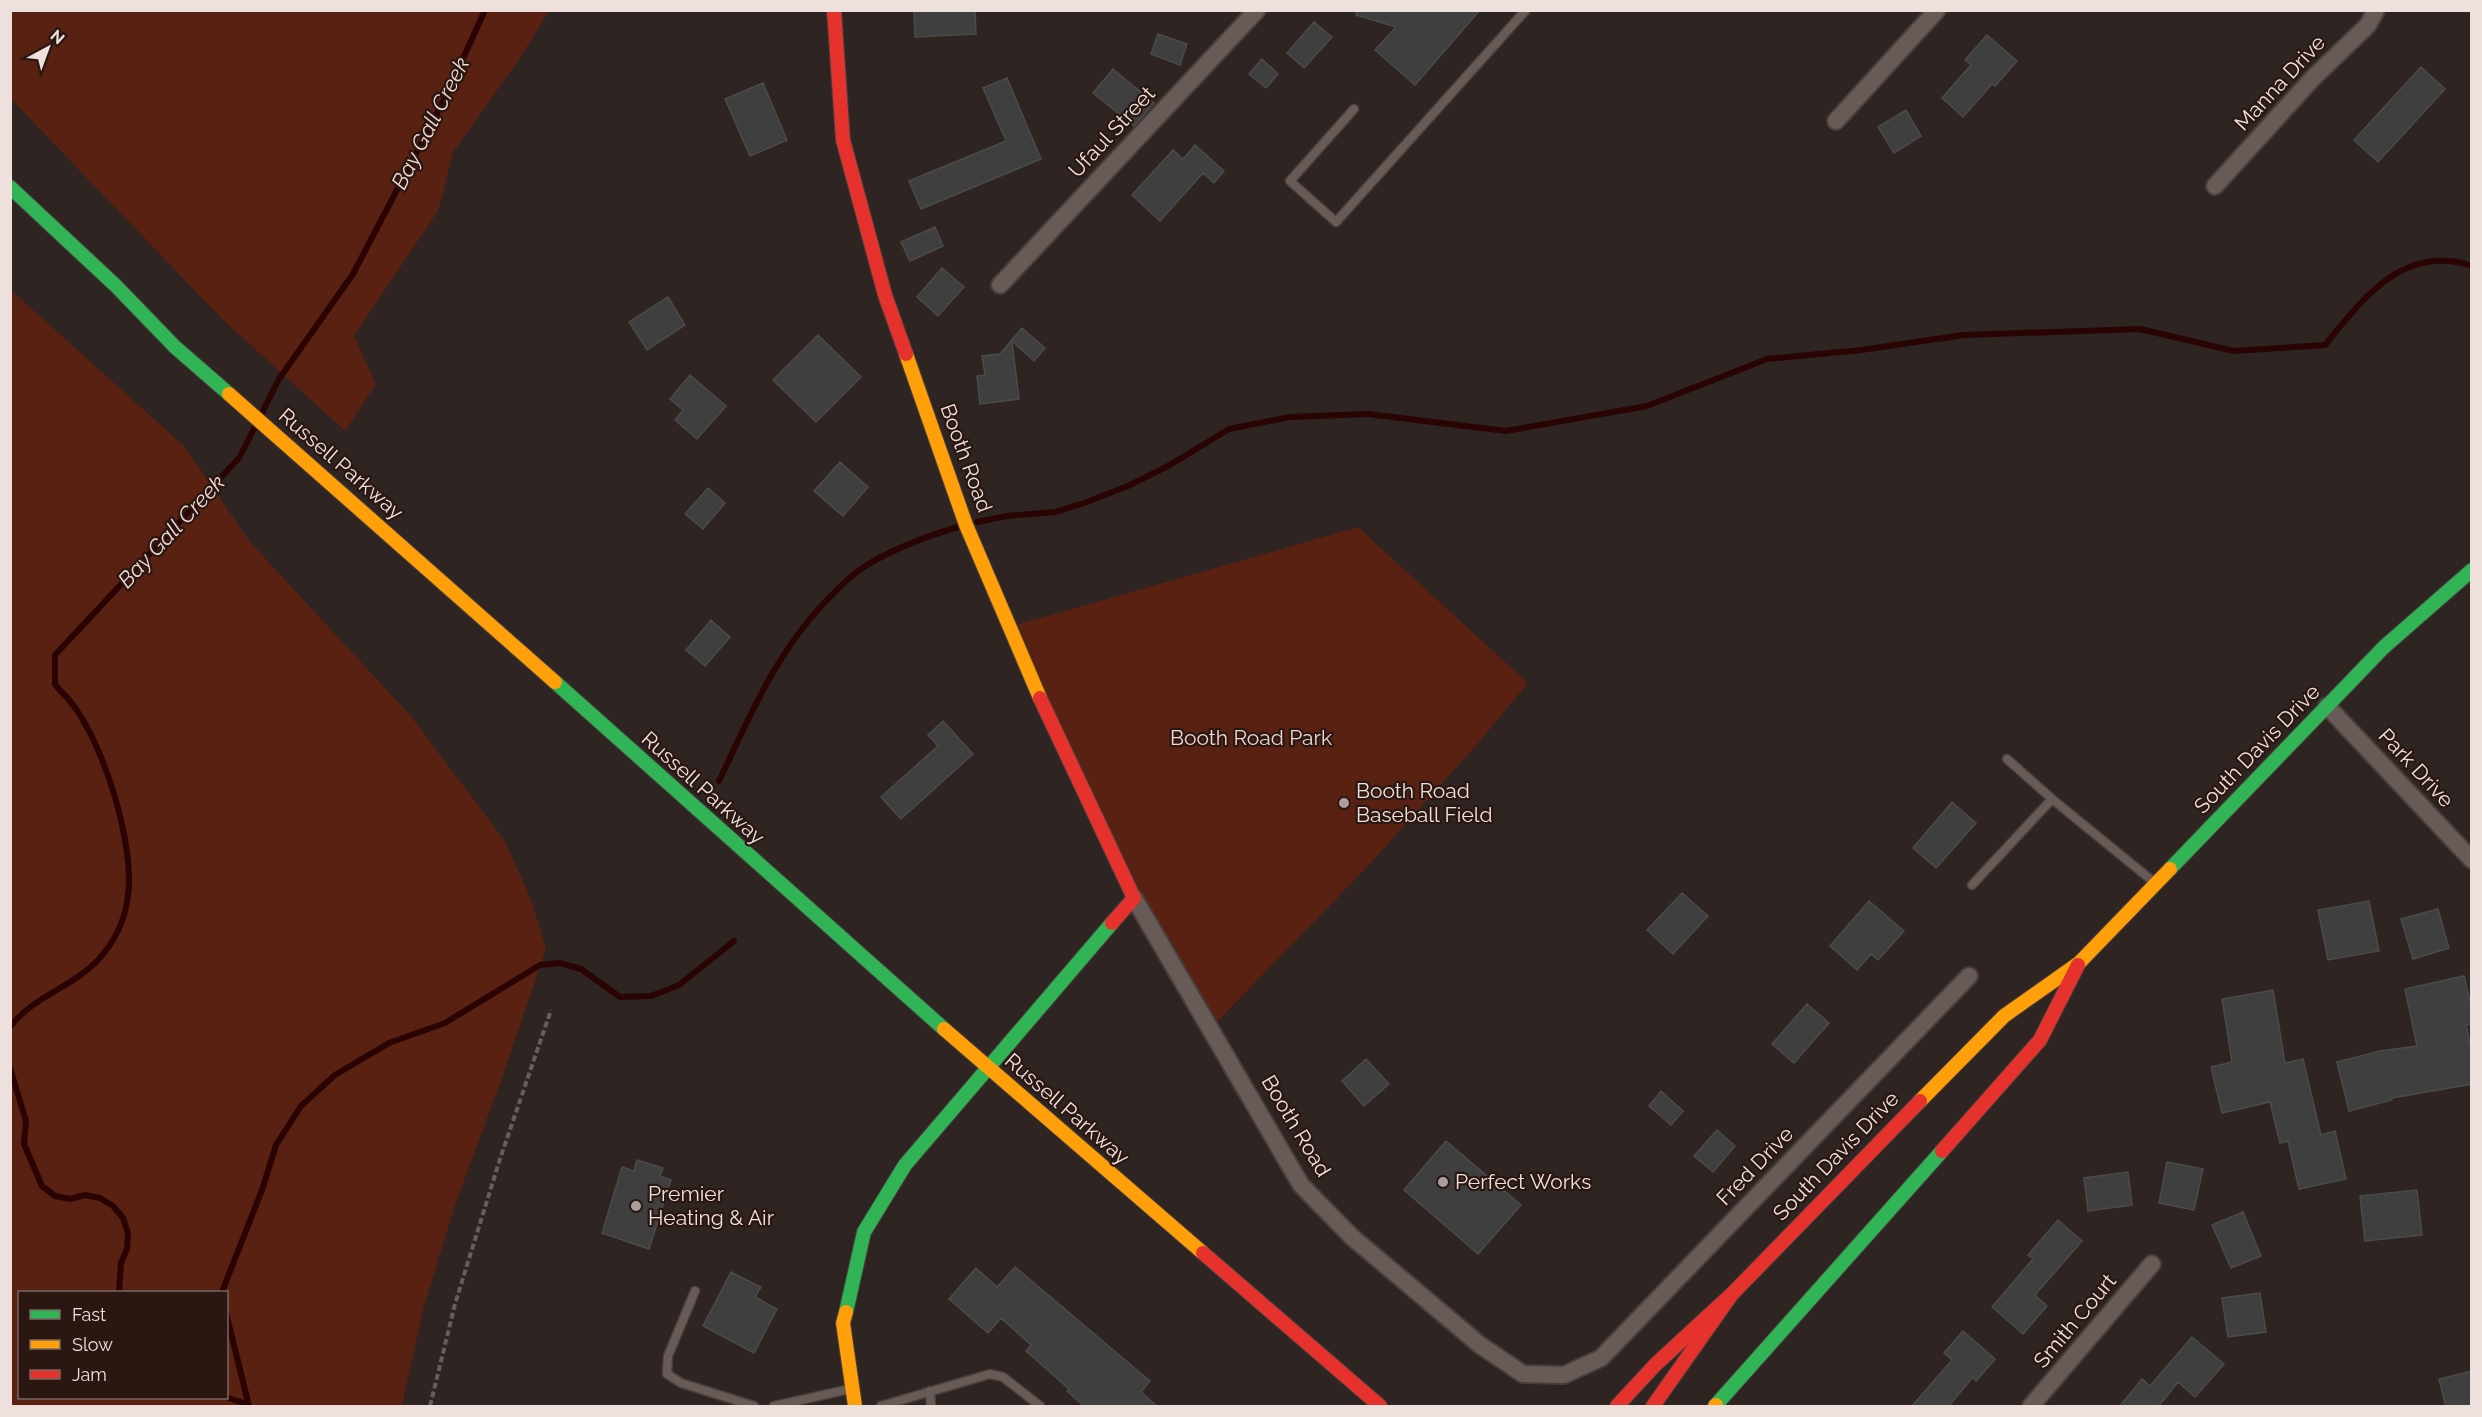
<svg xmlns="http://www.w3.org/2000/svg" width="2482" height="1417" viewBox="0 0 2482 1417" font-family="Raleway,sans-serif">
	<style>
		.green { fill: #582112; fill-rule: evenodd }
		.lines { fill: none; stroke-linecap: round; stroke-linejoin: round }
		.stream { stroke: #290403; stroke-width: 6 }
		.building { fill: #3e3f3e; stroke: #4b4b49; stroke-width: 1.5 }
		.lane-casing { stroke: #483f3c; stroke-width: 11 }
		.street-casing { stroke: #483f3c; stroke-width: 20 }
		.fast-casing { stroke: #483f3c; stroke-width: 16 }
		.slow-casing { stroke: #483f3c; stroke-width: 16 }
		.jam-casing { stroke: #483f3c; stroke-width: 16 }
		.path { stroke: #685d5a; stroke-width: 4; stroke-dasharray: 6 3; stroke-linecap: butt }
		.lane { stroke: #685a57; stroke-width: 8 }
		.street { stroke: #685a57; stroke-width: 16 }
		.fast { stroke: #30b455; stroke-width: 14 }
		.slow { stroke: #ff9f0a; stroke-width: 14 }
		.jam { stroke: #e5322d; stroke-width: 14 }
		.poi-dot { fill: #ab9e9b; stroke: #2a1712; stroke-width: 2 }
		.labels { text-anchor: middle; stroke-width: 4.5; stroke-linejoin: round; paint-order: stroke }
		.street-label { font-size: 21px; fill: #eee0dc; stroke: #2a1712 }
		.park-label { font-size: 21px; fill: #f0d6cf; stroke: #2a1712 }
		.poi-label { font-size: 21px; fill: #eee0dc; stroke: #2a1712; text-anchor: start }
		.water-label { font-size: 22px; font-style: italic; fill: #f1d8d1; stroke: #2a1712 }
	</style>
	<rect width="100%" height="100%" fill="#2e2421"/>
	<path class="green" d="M10,11L11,10L549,11L520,58L452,154L446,183L438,211L354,336L376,384L345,431L223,320L11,99Z
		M11,290L184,446L251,543L410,715L505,841L531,899L546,949L502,1078L454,1208L423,1310L402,1406H11ZM20,1292H226V1398H20Z
		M1358,527L1528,683L1480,741L1369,865L1211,1028L1134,898L1009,627Z"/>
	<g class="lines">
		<path class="stream" d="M262,413L279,379L353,274L446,96L485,10
			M977,522L1007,516L1055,512L1084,503L1128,486L1170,465L1229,429L1290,417L1368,414L1506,431L1647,406L1767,359L1861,350L1964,335L2140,329L2234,351L2325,345C2362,300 2403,243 2472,266
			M719,781C749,718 775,655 823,604C836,591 849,576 864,567C894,548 927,536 961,526
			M10,1027C32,997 71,988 97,961C114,943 125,921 128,896C135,844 103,741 70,701C65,695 59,690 55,684V655L239,458L256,425
			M10,1068L26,1121L24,1144L42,1186L55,1196L70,1199L85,1195L100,1198L113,1206L123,1218L128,1233L127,1249L121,1263L119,1292
			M222,1292L262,1190L276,1145L301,1106L335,1075L389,1043L445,1023L540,965L560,963L581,969L620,997L651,996L679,985L734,941
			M226,1313L249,1406
			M226,1397L249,1405"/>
	</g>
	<path class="building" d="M914,10H975L976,34L915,37Z
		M1357,10H1480L1415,85L1375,50L1396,27L1356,15Z
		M1314,22L1332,37L1304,68L1287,53Z
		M1158,34L1187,44L1180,65L1151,54Z
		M1987,35L2017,61L1995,86L1992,84L1963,117L1942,98L1971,65L1965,60Z
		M1262,59L1278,74L1266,88L1249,74Z
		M2421,67L2445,89L2378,162L2354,140Z
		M1113,69L1154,103L1134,126L1093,93Z
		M1007,78L1041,159L921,209L909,181L1006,141L983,88Z
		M763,83L787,140L750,156L725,99Z
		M1906,110L1921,136L1894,153L1878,127Z
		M1195,145L1224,171L1214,183L1203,173L1160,221L1132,195L1173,150L1183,159Z
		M935,227L943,246L910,261L901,242Z
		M942,268L964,287L938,316L917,297Z
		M668,297L685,325L647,350L629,322Z
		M1022,328L1045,348L1034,361L1012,341L1019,399L980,404L977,376L985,375L982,356L1000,354Z
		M818,335L861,377L816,422L773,380Z
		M690,375L726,406L697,439L675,420L683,410L670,399Z
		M840,462L868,487L843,516L814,491Z
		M708,488L725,503L703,529L685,514Z
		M711,620L730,637L705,666L686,650Z
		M943,721L973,754L901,819L881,797L938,746L928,735Z
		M1952,802L1976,823L1936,868L1913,848Z
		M1682,893L1708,916L1673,954L1647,930Z
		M1869,901L1904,931L1878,960L1871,954L1857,970L1830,946Z
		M2369,901L2379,951L2328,960L2318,910Z
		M2438,909L2449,948L2413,959L2401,919Z
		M2464,976L2472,1010V1024L2466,1025L2472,1053V1084L2392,1098V1100L2349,1111L2337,1062L2380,1051L2417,1046L2405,989Z
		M2273,990L2285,1063L2303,1059L2321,1135L2335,1131L2346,1179L2299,1189L2288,1141L2280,1143L2270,1102L2222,1113L2211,1067L2232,1062L2222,999Z
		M1807,1004L1829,1023L1794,1063L1772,1044Z
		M1366,1059L1389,1084L1364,1106L1342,1081Z
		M1661,1091L1683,1111L1671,1125L1649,1106Z
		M1717,1130L1735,1146L1713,1172L1694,1156Z
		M1446,1141L1521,1205L1478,1254L1404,1190Z
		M637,1160L663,1168L660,1176L671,1180L649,1249L602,1233L622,1167L634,1171Z
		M2167,1162L2203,1169L2194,1210L2159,1203Z
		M2128,1172L2132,1205L2088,1211L2084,1178Z
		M2417,1190L2422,1235L2365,1241L2360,1196Z
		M2243,1212L2261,1256L2231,1268L2212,1225Z
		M2058,1220L2082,1241L2035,1295L2047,1306L2023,1334L1992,1307L2033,1259L2028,1255Z
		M1015,1267L1150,1381L1141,1392L1158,1407H1085L1067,1391L1069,1389L1026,1351L1031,1345L1001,1318L988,1333L949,1299L976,1268L997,1287Z
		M731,1272L761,1287L755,1297L777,1309L754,1353L703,1326Z
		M2260,1293L2266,1332L2228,1337L2222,1298Z
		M1963,1331L1995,1359L1976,1381L1973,1377L1948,1407H1911L1952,1360L1944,1353Z
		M2192,1337L2224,1364L2195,1397L2178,1382L2158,1407H2119L2142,1379L2150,1386Z
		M2472,1371V1407H2446L2439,1379Z"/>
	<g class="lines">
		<defs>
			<path id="lane" d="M1354,109L1290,181L1336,222L1526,10
				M2007,759L2052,799
				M1972,885L2052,799L2155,883
				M695,1291L668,1356L667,1374L681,1383L754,1406
				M930,1391L931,1406
				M774,1406L850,1389
				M881,1406L990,1374L1003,1377L1040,1406"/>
			<path id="street" d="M1836,121L1937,10
				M2215,186L2312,79L2368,25L2376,10
				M1000,285L1257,10
				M2327,706L2472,860
				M1134,898L1301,1185L1352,1237L1480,1345L1523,1374L1564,1375L1601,1358L1969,976
				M2031,1406L2152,1264"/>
			<path id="fast" d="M10,187L116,286L175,347L229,394
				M555,682L944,1029
				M2170,869L2384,647L2472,570
				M846,1312L864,1232L905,1165L1112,923
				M1715,1406L1942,1151"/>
			<path id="slow" d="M906,354L966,525L1040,698
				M229,394L555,682
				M944,1029L1203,1253
				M1920,1101L2004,1016L2079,963L2170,869
				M846,1312L843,1323L855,1406
				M1715,1406L1716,1405"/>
			<path id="jam" d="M834,10L843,140L885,295L906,354
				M1040,698L1134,898L1112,923
				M1942,1151L2040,1040L2078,965
				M1203,1253L1380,1406
				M1617,1406L1656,1364L1732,1294
				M1653,1406L1732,1294L1920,1101"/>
		</defs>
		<use href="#lane" class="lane-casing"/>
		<use href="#street" class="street-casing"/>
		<use href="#fast" class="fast-casing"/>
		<use href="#slow" class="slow-casing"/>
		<use href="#jam" class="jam-casing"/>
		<path class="path" d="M430,1406L455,1304L500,1159L551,1010"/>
		<use href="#lane" class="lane"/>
		<use href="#street" class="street"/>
		<use href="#fast" class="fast"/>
		<use href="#slow" class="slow"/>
		<use href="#jam" class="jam"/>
	</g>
	<g class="poi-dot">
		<circle cx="1344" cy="803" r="6"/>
		<circle cx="1443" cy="1182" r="6"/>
		<circle cx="636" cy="1206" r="6"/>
	</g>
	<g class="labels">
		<g class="street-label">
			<text transform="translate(2280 83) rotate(-47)" y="7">Manna Drive</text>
			<text transform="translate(1112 132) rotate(-47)" y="7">Ufaul Street</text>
			<text transform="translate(966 458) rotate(70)" y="7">Booth Road</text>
			<text transform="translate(341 464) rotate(41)" y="7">Russell Parkway</text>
			<text transform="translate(2257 749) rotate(-46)" y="7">South Davis Drive</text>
			<text transform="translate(2416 768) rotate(47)" y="7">Park Drive</text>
			<text transform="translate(703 788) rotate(42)" y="7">Russell Parkway</text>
			<text transform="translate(1067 1109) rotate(41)" y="7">Russell Parkway</text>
			<text transform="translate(1296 1126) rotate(59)" y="7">Booth Road</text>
			<text transform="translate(1836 1156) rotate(-46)" y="7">South Davis Drive</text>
			<text transform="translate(1755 1166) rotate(-46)" y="7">Fred Drive</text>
			<text transform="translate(2075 1321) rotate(-50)" y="7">Smith Court</text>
		</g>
		<g class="park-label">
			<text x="1251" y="745">Booth Road Park</text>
		</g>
		<g class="poi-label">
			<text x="1356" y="798">Booth Road<tspan x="1356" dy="24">Baseball Field</tspan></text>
			<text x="1455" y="1189">Perfect Works</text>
			<text x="648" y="1201">Premier<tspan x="648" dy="24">Heating &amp; Air</tspan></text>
		</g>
		<g class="water-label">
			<text transform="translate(430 123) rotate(-63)" y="8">Bay Gall Creek</text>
			<text transform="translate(171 531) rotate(-47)" y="8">Bay Gall Creek</text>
		</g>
	</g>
	<rect width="2482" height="1417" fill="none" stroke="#eee0dc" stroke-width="24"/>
	<rect x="18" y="1291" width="210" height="108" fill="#2a1712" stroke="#786763" stroke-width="1.5"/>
	<rect x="30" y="1310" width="30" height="9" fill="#30b455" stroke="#786763" stroke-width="1.5"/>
	<text x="72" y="1321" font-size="18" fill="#eee0dc">Fast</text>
	<rect x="30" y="1340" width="30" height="9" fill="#ff9f0a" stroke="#786763" stroke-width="1.5"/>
	<text x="72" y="1351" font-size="18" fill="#eee0dc">Slow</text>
	<rect x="30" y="1370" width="30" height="9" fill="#e5322d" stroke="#786763" stroke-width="1.5"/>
	<text x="72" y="1381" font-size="18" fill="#eee0dc">Jam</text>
	<g transform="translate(48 48) rotate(41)" stroke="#2a1712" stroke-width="4.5" paint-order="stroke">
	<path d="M0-4.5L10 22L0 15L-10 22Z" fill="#eee0dc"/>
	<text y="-9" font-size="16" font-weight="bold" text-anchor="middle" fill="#eee0dc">N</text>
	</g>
</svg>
